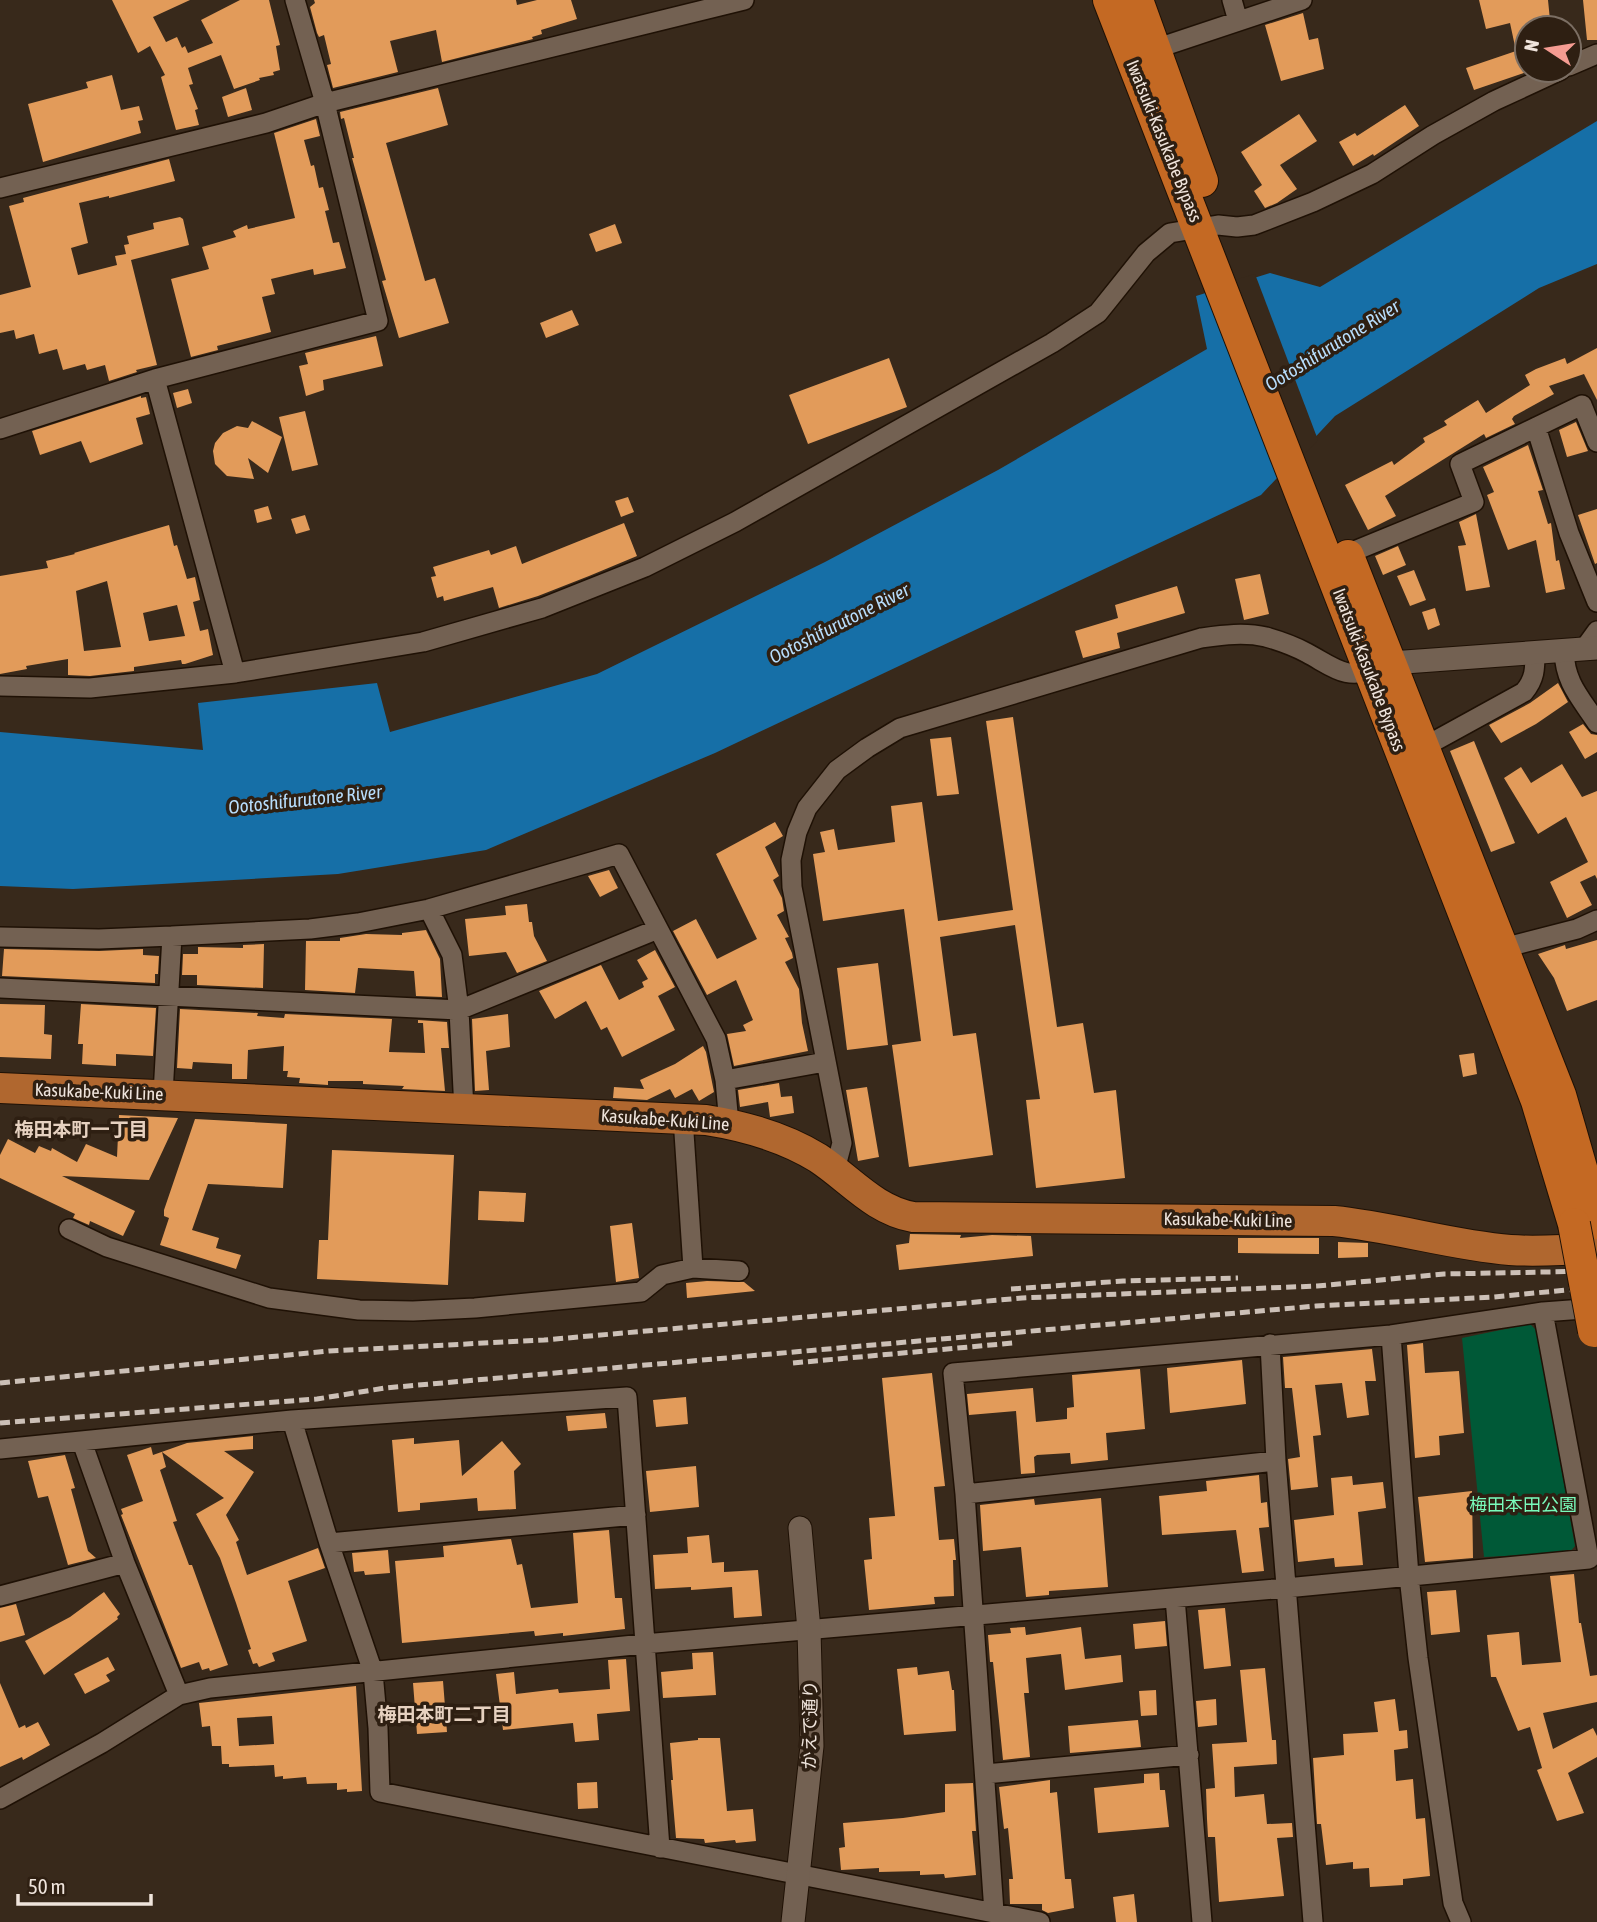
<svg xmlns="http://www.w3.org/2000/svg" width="1597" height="1922" viewBox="0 0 1597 1922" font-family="'Asap Condensed','Noto Sans JP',sans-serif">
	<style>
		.green { fill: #005937 }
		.water { fill: #166fa7 }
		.pier { fill: #38291b }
		.building { fill: #e29b5a; fill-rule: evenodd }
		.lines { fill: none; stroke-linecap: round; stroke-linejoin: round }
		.minor-casing { stroke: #1f1105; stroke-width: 22 }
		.tertiary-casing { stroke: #1f1105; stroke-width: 25 }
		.primary-casing { stroke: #1f1105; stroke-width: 32 }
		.trunk-casing { stroke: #1f1105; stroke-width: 34 }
		.minor { stroke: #736152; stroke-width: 19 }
		.tertiary { stroke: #736152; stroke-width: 23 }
		.primary { stroke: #b0672f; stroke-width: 30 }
		.trunk { stroke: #c46923; stroke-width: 32 }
		.rail { stroke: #ccc0b7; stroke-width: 5; stroke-dasharray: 10 5; stroke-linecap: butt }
		.trunk-bridge-casing { stroke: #1f1105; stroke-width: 34; stroke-linecap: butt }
		.trunk-bridge { stroke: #c46923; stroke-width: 32 }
		.labels { text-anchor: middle; stroke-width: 7; stroke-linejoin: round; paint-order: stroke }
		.street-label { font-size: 18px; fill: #efe4dc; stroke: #2e1f12 }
		.park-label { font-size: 18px; fill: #79fbbb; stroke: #2e1f12 }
		.water-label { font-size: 19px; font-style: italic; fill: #b7ddfc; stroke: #2e1f12 }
		.neighbourhood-label { font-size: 19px; font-weight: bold; fill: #e6d1c0; stroke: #2e1f12 }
	</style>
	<rect width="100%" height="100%" fill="#38291b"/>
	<path class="green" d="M1530,1324L1537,1331L1575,1546L1569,1553L1484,1557L1462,1338Z"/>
	<path class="water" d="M1597,121V264L1539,288L1335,416L1261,495L715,753L486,850L338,874L73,889L0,886V732L203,750L198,703L377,683L390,732L597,674L825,562L998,470L1207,349L1196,296L1270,273L1320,287Z"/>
	<path class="pier" d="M1255,274L1318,440L1279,482L1205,289Z"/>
	<path class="building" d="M112,0H190L153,17L166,42L177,37L182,48L185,46L188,53L213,43L201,20L240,0H269L280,45L276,46L280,70L273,72L274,75L259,78L260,80L234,89L221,55L188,68L193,84L189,85L198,109L195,110L199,125L176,130L161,77L165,75L150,46L138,53Z
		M314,0H516L517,5L537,0H571L577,19L541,30L542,34L532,37L533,39L442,62L436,30L390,41L398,72L333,88L327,65L331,64L324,35L319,37L317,33L310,7L315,3Z
		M1479,0H1548L1550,20L1527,24V72L1474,90L1466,68L1516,51L1510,23L1486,29Z
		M1583,0H1597V40H1587Z
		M1303,13L1309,40L1318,38L1324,69L1281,81L1265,25Z
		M112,75L121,110L139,106L143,120L138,121L141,133L43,162L28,104L88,88L86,82Z
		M246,88L252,110L228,117L222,97Z
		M438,88L448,125L386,143L425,281L435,278L449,323L399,338L382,281L386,280L352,158H354L344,118L341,119L340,112Z
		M1405,105L1419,126L1374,156L1373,154L1353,166L1339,142L1355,133L1357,136Z
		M1299,114L1317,141L1280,165L1297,189L1277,203L1265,208L1254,191L1262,185L1241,152Z
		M316,119L320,136L304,140L311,166L314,165L319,188L323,187L329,210L325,211L333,243L339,242L346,268L314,275L313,269L271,279L275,294L262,297L271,332L217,346L218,350L191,357L171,279L209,269L202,247L236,237L233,231L247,225L248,229L295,218L274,133Z
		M169,159L175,181L109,198V196L79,203L88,243L71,248L78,275L117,265L115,256L126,254L124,245L129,244L127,236L154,229L153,223L180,217L183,219L189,245L131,260L157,365L136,370L137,372L109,381L105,365L87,370L85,364L63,370L57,349L39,354L34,334L16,339L14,330L0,333V295L31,287L9,206L24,202L23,198Z
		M615,224L622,243L596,252L589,234Z
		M572,310L579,325L546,338L540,323Z
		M376,336L383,366L323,380L324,390L306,396L299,366L308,364L305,353Z
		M1597,348V400L1584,374L1549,386L1554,394L1514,416L1512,419L1515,424L1486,438L1484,434L1385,496L1396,516L1368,530L1345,485L1392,461L1394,465L1425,442L1423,438L1447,425L1444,421L1478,400L1486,413L1530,385L1525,375L1536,369L1565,358L1567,364Z
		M889,358L907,407L808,444L789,395Z
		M188,389L192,403L177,408L173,393Z
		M141,396V398L146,397L150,414L136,418L143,444L90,463L81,441L40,455L32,431Z
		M305,411L318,465L292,471L279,417Z
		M252,421L282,437L268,473L248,458L254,479L227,476L215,464L213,451L215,443L223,433L237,426L248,428Z
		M1576,422L1588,451L1567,457L1559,430Z
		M1528,445L1543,490L1538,491L1548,524L1551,523L1556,561L1559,560L1565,589L1546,593L1536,540L1508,550L1487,495L1494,492L1483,467Z
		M628,497L634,512L621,517L615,501Z
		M268,506L272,519L257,523L254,510Z
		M1597,509V563L1595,564L1578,515Z
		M1476,514L1490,587L1466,591L1458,546L1466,545L1459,522Z
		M305,515L310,530L296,534L291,519Z
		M624,523L637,556L589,576L538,596L499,608L493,587L444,601L443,596L437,598L431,577L436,576L433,567L489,550L491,555L516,546L522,564Z
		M169,525L174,546L177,545L187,579L195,577L200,600L193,602L200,631L208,629L213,655L185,664H182L181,660L134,667V671L90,676L68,675V659L26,666L27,669L0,674V576L48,568L46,561L75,554L74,553ZM107,581L121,647L84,651L76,591ZM177,605L185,636L149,641L143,613Z
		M1398,546L1406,565L1383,575L1375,556Z
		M1414,570L1426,600L1410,606L1397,576Z
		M1260,574L1269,614L1244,620L1235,579Z
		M1177,586L1185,613L1117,633L1120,648L1083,658L1075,631L1118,618L1115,605Z
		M1435,608L1440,625L1428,630L1422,612Z
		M1558,683L1568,702L1536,724L1501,743L1489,725L1530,703Z
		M1013,717L1057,1027L1083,1023L1094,1093L1116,1090L1125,1178L1036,1188L1026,1100L1040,1099L1015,925L940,937L953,1036L976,1033L993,1155L909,1167L892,1045L921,1041L904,909L823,921L813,854L825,852L820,832L834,829L838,850L895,842L891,806L922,802L938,921L1013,910L986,721Z
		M1583,724L1591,734L1597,735V752L1585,759L1569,732Z
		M951,737L959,794L937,796L930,739Z
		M1474,741L1515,843L1491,852L1450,751Z
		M1562,764L1582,797L1597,791V879L1595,875L1580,882L1592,905L1567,918L1550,882L1588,862L1566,817L1538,834L1504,778L1521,767L1531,783Z
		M775,822L783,836L765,847L779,876L773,880L782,898L784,911L777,915L789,937L785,938L792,953L793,958L785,962L799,989L802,1023L808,1051L734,1066L727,1034L746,1031L743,1025L753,1020L736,980L707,995L673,931L696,919L717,959L757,939L716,854Z
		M609,870L618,888L600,897L588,876Z
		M527,904L529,922H532L534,936L547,961L517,973L506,952L469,956L465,919L506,915L505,906Z
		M426,930L440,959L442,997L416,996L414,971L358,968L355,993L305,990L306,941H340V938L366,934L402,935V933Z
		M1597,940V1000L1567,1011L1554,978L1538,954L1565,945L1566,949Z
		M264,944L263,988L197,985V975H182L183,954H198V947L243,948V945Z
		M4,949L99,951L143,949V955L159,956L158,974H155V983L2,976Z
		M655,950L675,987L658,996L675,1030L622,1057L607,1027L601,1030L586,1001L555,1019L539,991L601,965L619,1000L644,987L642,982L648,979L637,960Z
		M878,963L888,1045L847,1050L837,968Z
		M0,1004L45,1005L44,1034L52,1035L51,1059L0,1057Z
		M81,1004L156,1008L153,1056L116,1054V1066L82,1064L83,1044H78Z
		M180,1009L258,1013L257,1016L284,1018L285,1014L392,1019L389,1052L425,1053L423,1023H418V1020L447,1022L449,1048H441L445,1091L402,1089L404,1086L363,1084V1081H328V1085L299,1083L300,1078L287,1077L288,1071H283L284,1046L248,1050L247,1079H232V1064L193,1062L192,1069L177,1068Z
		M508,1014L510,1047L486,1051L489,1090L475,1091L472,1019Z
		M703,1046L706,1052L714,1092L699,1101L692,1089L675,1098L670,1089L647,1100L613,1098L614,1087L644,1089L640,1080L675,1064Z
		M1474,1053L1477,1074L1463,1077L1459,1055Z
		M779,1083L781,1097L792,1096L794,1113L770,1117L768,1102L740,1107L738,1090Z
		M867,1087L879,1157L858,1161L846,1090Z
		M119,1115L178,1118L149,1180L62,1176L135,1211L123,1236L90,1221L89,1225L73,1218L75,1214L0,1178V1155L8,1139L35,1153L39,1146L51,1151L52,1148L77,1162L86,1144L117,1157Z
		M195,1119L287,1124L283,1188L208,1184L192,1230L219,1238L216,1248L241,1255L236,1269L160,1245L169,1218L164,1216V1210Z
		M332,1150L454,1155L448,1285L317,1279L319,1240H328Z
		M479,1191L526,1193L524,1222L478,1220Z
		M632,1223L639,1278L616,1282L610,1226Z
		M910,1234L961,1235L960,1238L992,1235L1031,1236L1033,1256L899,1270L896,1245L909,1243Z
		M1238,1238H1319V1254L1238,1253Z
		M1338,1242L1368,1243V1257L1338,1258Z
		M707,1281L744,1282L755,1291L687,1298L686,1283Z
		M1423,1343L1425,1373L1459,1371L1464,1433L1439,1436L1440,1455L1415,1458L1407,1345Z
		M1372,1349L1376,1381H1365L1369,1415L1347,1418L1342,1383L1315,1385L1321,1435L1313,1436L1318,1487L1291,1490L1288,1459L1300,1457L1292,1388H1285L1283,1357Z
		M1242,1360L1246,1404L1170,1413L1167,1368Z
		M1140,1369L1145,1429L1106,1433L1108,1460L1071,1464L1070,1453L1037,1455L1034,1457L1035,1473L1021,1474L1016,1411L969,1415L967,1394L1033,1388L1036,1422L1067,1419V1408L1074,1407L1072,1375Z
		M932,1373L945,1486L934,1487L939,1540L954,1539L956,1560H953L954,1596L934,1597L935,1604L869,1610L864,1560L872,1559L869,1518L895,1516L882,1378Z
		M686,1397L688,1424L656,1427L653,1400Z
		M605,1413L607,1428L568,1431L566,1416Z
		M253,1436V1449L224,1451L254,1472L226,1515L239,1540L236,1542L247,1575L318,1548L325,1568L288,1581L307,1641L272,1653L275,1661L259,1667L257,1663L253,1664L248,1650L251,1649L236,1603L220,1558L196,1514L224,1498L162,1452L166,1467L160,1470L177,1521L173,1522L189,1565H192L228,1665L210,1671L209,1668L202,1670L199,1662L181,1668L121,1515L123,1514L121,1509L143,1501L127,1455L151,1447L153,1455L187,1443Z
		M414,1438V1444L459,1440L462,1476L502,1441L521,1464L514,1471L516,1509L478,1511L477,1498L420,1503V1510L398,1512L392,1440Z
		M65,1455L75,1488L71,1489L88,1551L96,1558L68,1565L48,1496L38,1498L28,1461Z
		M696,1466L699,1507L650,1512L646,1471Z
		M1259,1475L1261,1503L1267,1502L1269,1527L1259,1528L1264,1571L1242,1573L1236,1530L1162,1535L1159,1496L1207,1491L1206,1481Z
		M1352,1476L1353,1485L1383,1482L1386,1508L1358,1512L1363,1565L1335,1567L1334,1558L1298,1562L1294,1520L1334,1515L1331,1478Z
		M1472,1491L1473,1558L1425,1562L1418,1497Z
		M1101,1498L1108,1587L1049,1591V1595L1026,1597L1021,1547L983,1551L980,1505L1034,1499L1035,1505Z
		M609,1530L615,1598H622L625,1629L563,1636V1633L535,1636L534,1631L402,1643L395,1561L444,1557L443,1546L511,1539L517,1565L522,1564L531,1608L578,1603L573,1533Z
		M709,1535L712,1563L724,1562V1572L758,1570L762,1616L734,1618L732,1587L691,1590V1587L655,1589L653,1555L688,1553L687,1537Z
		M388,1550L390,1573L365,1575L364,1571L354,1572L352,1553Z
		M1574,1574L1579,1623H1581L1590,1676L1597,1675V1702L1543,1713L1553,1749L1593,1728L1597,1736V1757L1568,1773L1584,1813L1557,1821L1537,1770L1542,1768L1530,1727L1518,1731L1496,1677H1491L1487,1635L1519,1632L1522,1665L1561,1662L1550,1576Z
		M1456,1590L1460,1632L1431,1635L1427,1592Z
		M104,1592L120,1614L117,1617L118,1619L44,1675L25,1641L70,1617Z
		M16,1604L25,1635L0,1642V1608Z
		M1225,1608L1231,1666L1204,1669L1198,1610Z
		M1165,1621L1167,1646L1135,1649L1133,1624Z
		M1025,1627L1026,1635L1081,1627L1085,1659L1121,1655L1123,1682L1065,1690L1061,1654L1026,1658L1029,1693H1024L1030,1757L1003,1760L993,1662H990L988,1635L1011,1633L1010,1628Z
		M713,1652L716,1695L663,1698L661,1672L693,1669L692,1653Z
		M108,1657L115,1670L106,1675L110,1681L85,1694L74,1674Z
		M626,1659L630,1711L597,1714L599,1740L575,1742L573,1723L503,1730L496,1674L514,1672L516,1694L558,1689L559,1693L610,1689L608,1660Z
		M917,1667L918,1675L949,1671L952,1690H954L956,1731L904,1735L897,1669Z
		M1265,1668L1272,1740H1276L1277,1764L1234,1767L1235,1797L1264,1794L1267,1824L1292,1823L1293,1837L1277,1838L1284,1896L1219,1902L1215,1837H1208L1207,1819L1206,1789L1215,1788L1212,1744L1247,1742L1240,1670Z
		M443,1681L447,1732L417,1734L413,1683Z
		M0,1683L19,1728L25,1725L26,1728L38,1722L50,1745L23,1760L22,1757L0,1767Z
		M356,1686L362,1791L347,1792V1789L337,1790V1783L307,1784L306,1777L283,1779V1776L275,1777L274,1765L229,1767V1764H222L221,1746H212L210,1726L202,1727L199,1703ZM272,1716L274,1744L239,1746L237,1718Z
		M1156,1690L1157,1715L1141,1716L1139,1691Z
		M1216,1699L1217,1725L1198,1727L1196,1701Z
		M1395,1699L1399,1731L1407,1730L1408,1748L1394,1750L1396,1781L1413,1779L1416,1819L1425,1818L1430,1876L1403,1879V1885L1370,1887L1369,1868L1353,1869V1862L1326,1865L1321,1824H1317L1313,1758L1344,1755L1343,1734L1378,1732L1374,1702Z
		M1138,1720L1141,1747L1070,1753L1068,1726Z
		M698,1738H720L727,1811L753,1809L756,1841L736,1843L735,1840L705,1843L704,1839L676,1838L671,1780H673L670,1743L698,1740Z
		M1159,1773L1160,1790H1165L1169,1827L1098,1833L1094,1788L1144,1783V1774Z
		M1050,1780V1793L1057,1792L1065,1879H1071L1074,1908L1048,1913L1042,1910V1904H1010L1009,1879H1013L1008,1828L1004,1829L999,1787Z
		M597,1782L598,1808L578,1809L577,1783Z
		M973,1783L976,1831H972L976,1875L945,1878L944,1874L920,1875V1871L879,1872V1868L841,1870L839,1848L845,1847L843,1823L903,1818L945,1812V1784Z
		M1134,1894L1137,1922H1116L1113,1897Z"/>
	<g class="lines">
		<defs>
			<path id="minor" d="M1232,0L1238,21
				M1155,49L1302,0
				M1569,66L1597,54
				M0,188L266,123L325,103L744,0
				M155,379L235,673
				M1536,427L1569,533L1597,602
				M0,429L155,379L378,321L325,103L295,0
				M1347,554L1474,502L1460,464L1582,405L1597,442
				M1584,649L1597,631
				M1564,651C1565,683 1580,697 1597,723
				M0,686L90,688L235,673L423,642L542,608L645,567L735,522L1052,343L1098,313L1146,253L1170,233L1218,225L1237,227L1254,225L1313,202L1372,174L1433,135L1494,101L1561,70
				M1424,747L1524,692C1535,679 1535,669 1535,652
				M429,909L619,854L716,1039L725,1080L729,1124
				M0,937L99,939L172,936
				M1503,948L1577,929L1597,920
				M0,988L459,1010L658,929
				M725,1080L825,1062
				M163,1094L172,936L310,929L358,923L429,909L452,955L459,1010L464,1110
				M683,1118L693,1268
				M835,1170L842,1143L792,887L791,860L797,832L807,808L837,770L867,748L900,728L1201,638C1223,635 1244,632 1266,637C1280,641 1294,646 1307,653C1335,668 1346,681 1378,668
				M69,1229L107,1247L269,1298L359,1310L413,1311L475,1308L641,1292L662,1275L693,1268L739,1271
				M1391,1335L1409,1576L1418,1658L1453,1903L1461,1922
				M1270,1344L1276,1461L1313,1922
				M292,1420L329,1543L373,1672L378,1728L380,1792L1040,1922
				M82,1442L125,1563L179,1695
				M0,1449L292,1420L627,1397L660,1848
				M965,1494L1276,1461
				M329,1543L636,1515
				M0,1596L125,1563
				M1175,1598L1202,1922
				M985,1774L1189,1755
				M0,1799L102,1743L179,1695L210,1688L644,1644L1286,1588L1589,1559L1543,1312
				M994,1912L965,1494L953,1373L1391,1335L1543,1312L1597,1308"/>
			<path id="tertiary" d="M1391,663L1597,648
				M793,1922L812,1746L809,1630L800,1528"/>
			<path id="primary" d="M0,1088L706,1120C744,1126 784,1137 818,1158C850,1179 874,1210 913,1217L1334,1221C1393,1227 1451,1245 1510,1250C1539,1252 1568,1250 1597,1248"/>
			<path id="trunk" d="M1109,0L1537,1101L1574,1224
				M1137,0L1202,181
				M1348,556L1560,1095L1597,1223"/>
		</defs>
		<use href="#minor" class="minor-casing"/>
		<use href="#tertiary" class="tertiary-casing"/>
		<use href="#primary" class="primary-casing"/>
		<use href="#trunk" class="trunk-casing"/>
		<use href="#minor" class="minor"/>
		<use href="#tertiary" class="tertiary"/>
		<use href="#primary" class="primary"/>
		<use href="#trunk" class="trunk"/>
		<path class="rail" d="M1011,1289L1123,1281L1238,1278
			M793,1363L1013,1343
			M0,1383L329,1351L544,1340L1022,1298L1317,1286L1444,1274L1597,1271
			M0,1423L317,1399L385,1388L1316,1306L1494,1297L1597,1287"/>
		<defs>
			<path id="trunk-bridge" d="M1574,1224L1594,1331"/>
		</defs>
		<use href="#trunk-bridge" class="trunk-bridge-casing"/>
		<use href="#trunk-bridge" class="trunk-bridge"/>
	</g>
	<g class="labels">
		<g class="street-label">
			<text transform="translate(1164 141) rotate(68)" y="6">Iwatsuki-Kasukabe Bypass</text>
			<text transform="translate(1369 670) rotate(69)" y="6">Iwatsuki-Kasukabe Bypass</text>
			<text transform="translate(99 1092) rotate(2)" y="6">Kasukabe-Kuki Line</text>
			<text transform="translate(665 1120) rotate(4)" y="6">Kasukabe-Kuki Line</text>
			<text transform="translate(1228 1220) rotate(1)" y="6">Kasukabe-Kuki Line</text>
			<text transform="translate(810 1725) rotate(-89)" y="6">かえで通り</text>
		</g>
		<g class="park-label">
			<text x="1523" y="1511">梅田本田公園</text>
		</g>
		<g class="water-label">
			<text transform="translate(1332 345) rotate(-32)" y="7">Ootoshifurutone River</text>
			<text transform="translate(839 623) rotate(-27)" y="7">Ootoshifurutone River</text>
			<text transform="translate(305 799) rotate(-6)" y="7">Ootoshifurutone River</text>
		</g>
		<g class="neighbourhood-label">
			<text x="81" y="1136">梅田本町一丁目</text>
			<text x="444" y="1721">梅田本町二丁目</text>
		</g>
	</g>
	<g transform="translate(1548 49) rotate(282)"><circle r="33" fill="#2e1f12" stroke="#7b6e63" stroke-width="2"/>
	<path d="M0-5L12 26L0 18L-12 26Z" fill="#f59c92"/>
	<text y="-10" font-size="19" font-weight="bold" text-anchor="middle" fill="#efe4dc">N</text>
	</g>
	<path d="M18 1894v10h133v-10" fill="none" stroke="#efe4dc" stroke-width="3.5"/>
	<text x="28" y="1894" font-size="21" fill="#efe4dc" stroke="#2e1f12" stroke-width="5" paint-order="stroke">50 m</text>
</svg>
